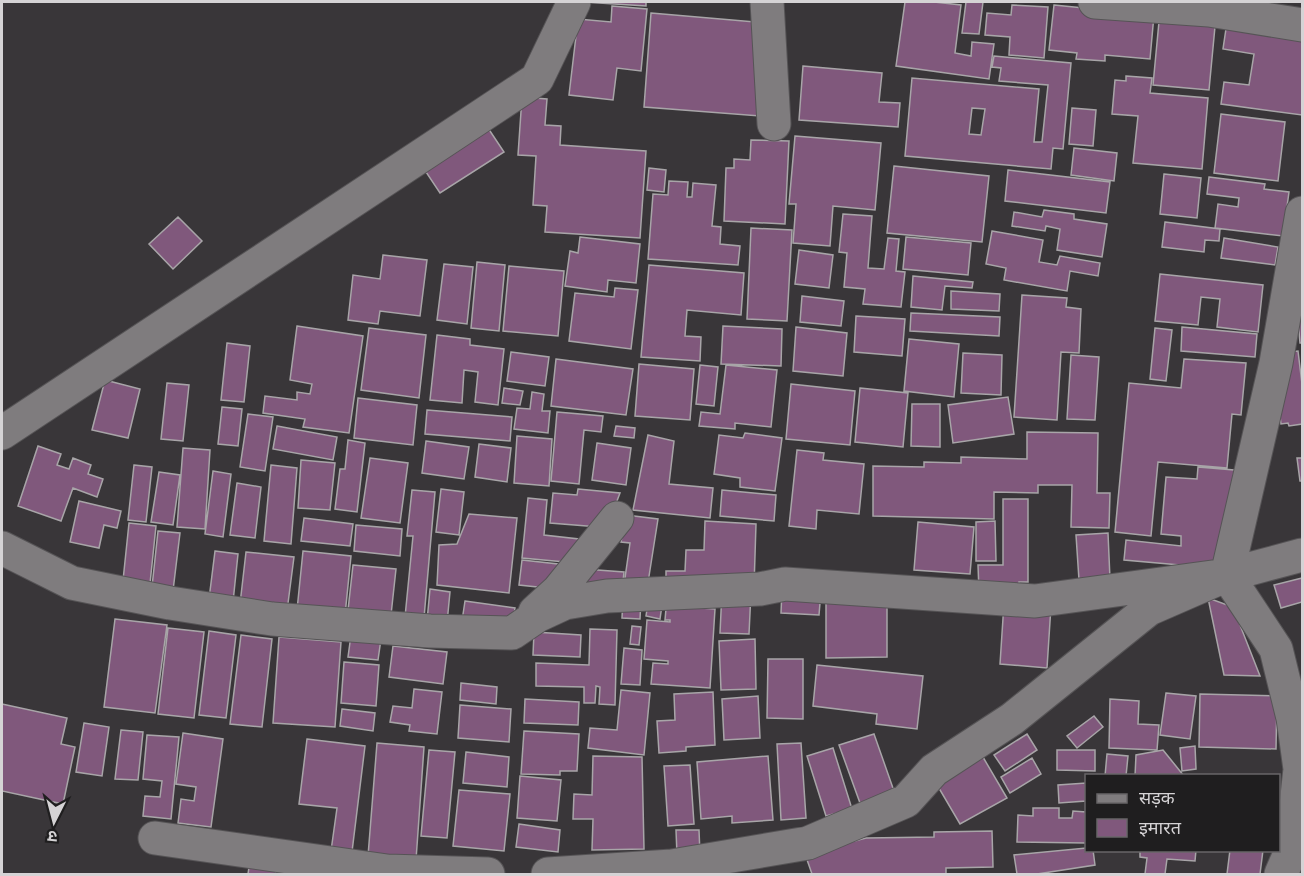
<svg xmlns="http://www.w3.org/2000/svg" width="1304" height="876" viewBox="0 0 1304 876" font-family="'Archivo Narrow','Noto Sans Devanagari',sans-serif">
	<style>
		.building { fill: #80587c; stroke: #a8a5a8; stroke-width: 1.5; fill-rule: evenodd }
		.lines { fill: none; stroke-linecap: round; stroke-linejoin: round }
		.street-casing { stroke: #565456; stroke-width: 35 }
		.street { stroke: #7f7c7e; stroke-width: 33 }
	</style>
	<rect width="100%" height="100%" fill="#393639"/>
	<path class="building" d="M583,2H646V6Z
		M905,2H934L961,5L955,53L971,56L972,42L994,44L989,79L896,66Z
		M966,2H983L979,34L962,33Z
		M1012,5L1048,7L1044,58L1009,55L1010,37L985,35L987,13L1011,15Z
		M1054,5L1154,15L1150,59L1105,55V61L1076,59L1077,53L1049,50Z
		M612,6L647,9L641,71L617,68L613,100L569,95L578,19L611,22Z
		M1160,11L1216,16L1209,90L1153,85Z
		M651,13L768,23L760,116L644,107Z
		M1227,22L1302,32V115L1221,104L1224,82L1249,85L1254,54L1223,49Z
		M994,56L1071,63L1063,149L1053,148L1051,169L905,156L912,78L1039,89L1034,142H1042L1048,85L999,81L1001,68L992,67ZM972,108L985,109L981,135L969,134Z
		M803,66L882,73L879,102L900,103L898,127L799,120Z
		M1126,76L1152,78L1150,93L1208,98L1202,169L1133,163L1138,116L1112,114L1115,80L1126,81Z
		M522,97L547,99L545,125L561,126L560,145L646,151L640,238L545,232L547,206L533,205L536,156L518,155Z
		M1072,108L1096,110L1093,146L1069,144Z
		M1221,114L1285,122L1278,181L1214,173Z
		M486,125L504,152L440,193L422,166Z
		M795,136L881,143L875,210L833,206L830,246L793,243L796,204H789Z
		M751,140L789,141L785,224L724,221L726,168H734V159L750,160Z
		M1074,148L1117,153L1114,181L1071,175Z
		M894,166L989,176L982,242L887,233Z
		M649,168L666,170L664,192L647,190Z
		M1008,170L1110,182L1106,213L1005,201Z
		M1164,174L1201,178L1197,218L1160,214Z
		M1209,177L1265,184L1264,189L1289,192L1283,236L1215,228L1218,204L1238,207L1239,198L1207,194Z
		M669,181L688,182L687,197H692L693,183L716,185L712,226L721,227L720,244L740,246L738,265L648,259L653,194L668,195Z
		M1044,210L1074,214V219L1107,224L1102,257L1057,250L1060,229L1046,226L1045,231L1012,226L1014,212L1042,217Z
		M843,214L872,216L868,268L884,269L888,238L899,239L896,271L905,272L901,307L863,304L865,289L844,287L847,253L839,252Z
		M178,217L202,241L173,269L149,244Z
		M1165,222L1220,229L1219,241L1205,240L1204,252L1162,247Z
		M751,228L792,230L787,321L747,319Z
		M992,231L1043,240L1039,262L1057,265L1060,256L1100,263L1098,276L1070,271L1067,291L1004,280L1006,268L986,264Z
		M580,237L640,244L636,283L608,280L607,292L565,286L570,251L578,253Z
		M906,237L971,243L968,275L903,269Z
		M1224,238L1278,247L1275,265L1221,258Z
		M799,250L833,255L829,288L795,284Z
		M383,255L427,260L420,316L380,311L378,324L348,320L353,275L380,279Z
		M477,262L505,265L499,331L471,328Z
		M444,264L473,267L467,324L437,320Z
		M649,265L744,273L741,315L687,310L685,336L701,337L700,361L641,357Z
		M509,266L564,271L558,336L503,331Z
		M1160,274L1263,285L1258,332L1217,327L1220,299L1201,297L1198,325L1155,321Z
		M913,276L973,282L972,288L945,286L942,310L911,307Z
		M615,288L638,290L631,349L569,341L575,293L614,297Z
		M951,291L1000,294L999,311L951,309Z
		M1022,295L1067,298L1066,307L1081,309L1079,353L1061,352L1057,420L1014,417Z
		M802,296L844,301L841,326L800,322Z
		M1297,309H1302V343H1300Z
		M911,313L1000,317L999,336L910,331Z
		M856,316L905,319L902,356L854,352Z
		M297,326L363,336L349,433L303,427L305,419L263,413L265,396L297,400V392L310,394L312,384L290,380Z
		M723,326L782,329L781,366L721,364Z
		M796,327L847,333L843,376L793,371Z
		M1182,327L1257,334L1255,357L1181,351Z
		M369,328L426,335L419,398L361,390Z
		M1155,328L1172,330L1166,381L1150,379Z
		M437,335L470,339V345L504,349L498,405L475,402L478,372L464,370L462,403L430,400Z
		M909,339L959,344L954,397L904,391Z
		M227,343L250,346L244,402L221,400Z
		M1298,351L1302,384V424L1289,426L1288,423L1281,424L1277,393L1279,353Z
		M511,352L549,357L545,386L507,381Z
		M963,353L1002,355L1001,395L961,393Z
		M1071,355L1099,357L1095,420L1067,419Z
		M556,359L633,369L626,415L551,406Z
		M1184,359L1246,363L1241,415L1232,414L1227,468L1158,462L1151,536L1115,532L1129,383L1181,388Z
		M639,364L694,369L690,420L635,416Z
		M700,365L718,367L714,406L696,404Z
		M726,365L777,370L771,427L735,423V429L699,426L701,412L720,414Z
		M105,380L140,389L128,438L92,430Z
		M167,383L189,385L183,441L161,439Z
		M791,384L855,391L850,445L786,439Z
		M504,388L523,391L520,405L502,403Z
		M860,388L908,393L903,447L855,442Z
		M532,392L544,394L542,411H550L548,433L514,429L517,408L530,409Z
		M1008,397L1014,434L953,443L948,405Z
		M358,398L417,405L413,445L354,438Z
		M912,404H940V447L911,446Z
		M222,407L242,409L238,446L218,444Z
		M427,410L512,417L510,441L425,434Z
		M557,412L603,416L601,432L584,430L579,484L551,481Z
		M248,414L273,417L265,471L240,467Z
		M277,426L337,437L333,460L273,449Z
		M616,426L635,428L634,438L614,436Z
		M1027,432L1098,433L1097,493H1110L1109,528L1071,527L1072,485H1038V493L994,492V519L873,516V466L924,467V462L961,463V457L1027,459Z
		M745,433L782,438L775,491L740,487V478L714,474L719,435L743,438Z
		M648,435L674,441L669,484L713,488L710,518L633,510Z
		M517,436L552,439L549,486L514,483Z
		M348,440L365,443L357,512L335,509L340,469H345Z
		M426,441L469,447L464,479L422,473Z
		M597,443L631,448L626,485L592,480Z
		M479,444L511,448L507,482L475,477Z
		M38,446L61,454L57,465L69,469L73,458L91,465L88,474L103,479L97,497L73,488L61,521L18,506Z
		M183,448L210,450L205,529L177,527Z
		M797,450L824,453L823,460L864,464L859,514L817,510L816,529L789,526Z
		M370,458L408,463L400,523L361,518Z
		M1297,458H1302V481H1300Z
		M301,460L335,463L330,510L298,508Z
		M134,465L152,467L146,522L128,520Z
		M271,465L297,468L291,544L264,541Z
		M1198,467L1234,470L1225,569L1124,560L1126,540L1181,546V536L1161,534L1166,477L1197,479Z
		M213,471L231,474L223,537L205,534Z
		M159,472L180,475L173,525L151,522Z
		M237,483L261,487L255,538L230,535Z
		M441,489L464,492L459,535L436,532Z
		M578,489L620,493L611,517L599,527L550,523L553,493L577,495Z
		M412,490L435,492L424,618L405,617L413,536H407Z
		M722,490L776,495L774,521L720,516Z
		M528,498L547,500L544,535L579,539L576,563L522,558Z
		M1003,499H1028V582H1019V592H979L978,565H1003Z
		M79,501L121,511L117,528L104,525L99,548L70,542Z
		M469,514L517,518L509,593L437,585L439,545L457,544Z
		M626,515L658,519L647,589L624,585L630,543L621,542Z
		M304,518L353,524L350,546L301,541Z
		M705,521L756,524L754,587L666,586V571H685L686,550H704Z
		M995,521L996,561H976V522Z
		M918,522L974,527L970,574L914,570Z
		M129,523L156,526L149,593L122,590Z
		M356,525L402,529L400,556L354,551Z
		M158,531L180,533L172,599L151,596Z
		M1108,533L1110,579L1079,580L1076,535Z
		M215,551L238,554L233,602L209,599Z
		M303,551L351,556L345,615L297,610Z
		M246,552L294,557L287,611L240,604Z
		M522,560L558,564L556,589L519,585Z
		M353,565L396,569L391,615L348,610Z
		M584,569L624,572L622,590L582,587Z
		M1302,578V602L1281,608L1274,585Z
		M430,589L450,592L447,623L427,621Z
		M782,589L821,591L819,615L781,613Z
		M722,591L751,592L749,634L720,633Z
		M826,594H887V657L826,658Z
		M667,597L687,607L715,609L710,688L651,684L653,663L668,664V661L644,659L647,620L670,622V620H665Z
		M623,598L641,599L640,619L622,618Z
		M1208,598L1233,607L1260,676L1224,675Z
		M465,601L515,608L512,627L462,621Z
		M648,603L662,605L660,619L646,616Z
		M1004,603L1051,606L1047,668L1000,664Z
		M115,619L167,625L155,713L104,707Z
		M632,626L641,627L639,645L630,644Z
		M168,628L204,632L194,718L158,714Z
		M590,629L617,630L615,705L599,704L600,687L596,686L595,703H584V687L536,686V663L589,665Z
		M209,631L236,635L226,718L199,715Z
		M534,632L581,635L580,657L533,655Z
		M241,635L272,639L262,727L230,724Z
		M351,635L381,639L378,660L348,657Z
		M279,637L341,642L335,727L273,723Z
		M755,639L756,689L721,690L719,641Z
		M393,646L447,652L443,684L389,677Z
		M624,648L642,650L640,685L621,684Z
		M768,659H803V719L767,718Z
		M344,662L379,665L376,706L341,703Z
		M817,665L923,676L917,729L876,724L877,714L813,706Z
		M461,683L497,687L496,704L460,700Z
		M414,689L442,692L437,734L409,731L410,725L390,722L393,706L412,708Z
		M621,690L650,693L644,755L588,748L590,728L617,730Z
		M713,692L715,745L686,747V751L659,753L657,721L675,720L674,694Z
		M1166,693L1196,696L1190,739L1160,735Z
		M1200,694L1277,696L1276,749L1199,747Z
		M758,696L760,738L724,740L722,699Z
		M525,699L579,702L578,725L524,723Z
		M1110,699L1139,701L1138,724L1159,725L1157,750L1109,748Z
		M2,704L67,718L61,744L75,747L63,804L2,791Z
		M460,705L511,709L509,742L458,738Z
		M342,709L375,713L373,731L340,726Z
		M1094,716L1103,727L1077,748L1067,736Z
		M84,723L109,727L102,776L76,772Z
		M121,730L143,732L138,780L115,779Z
		M524,731L579,734L577,771H560V775L521,774Z
		M183,733L223,739L211,827L178,823L181,799L194,801L196,787L176,784Z
		M874,734L894,791L860,803L839,745Z
		M1027,734L1037,750L1005,771L994,755Z
		M147,735L179,737L171,819L143,816L145,796L160,797L162,781L143,779Z
		M307,739L365,746L351,860L330,858L337,808L299,804Z
		M377,743L424,747L416,860L368,856Z
		M801,743L806,818L781,820L777,744Z
		M1195,746L1196,769L1182,771L1180,748Z
		M833,748L852,809L826,816L807,756Z
		M429,750L455,752L447,838L421,836Z
		M1057,750H1095V771L1057,770Z
		M1163,750L1184,776H1135L1136,755Z
		M466,752L509,757L507,787L463,783Z
		M980,752L1007,798L960,824L933,778Z
		M1107,754L1128,756L1126,776H1105Z
		M593,756L642,757L644,849L592,850L593,819H573L574,794L592,795Z
		M768,756L773,820L732,823V816L701,819L697,762Z
		M1032,758L1041,774L1010,793L1001,777Z
		M690,765L694,824L668,826L664,766Z
		M520,776L561,780L557,821L517,818Z
		M1086,783V801L1059,803L1058,785Z
		M459,790L510,794L504,851L453,846Z
		M1033,808H1059V818H1072L1073,811L1086,812V843L1017,842L1018,815L1033,816Z
		M519,824L560,830L558,852L516,847Z
		M676,830H699L700,854L677,855Z
		M992,831L993,867L946,868V874H812L805,854L866,838L934,837V832Z
		M1086,848V850H1093L1095,865L1037,874H1017L1014,855Z
		M1140,850H1196L1195,861L1167,859L1165,874H1145L1147,858L1140,857Z
		M1230,850H1263L1260,874H1227Z
		M249,867L276,869V874H248Z"/>
	<g class="lines">
		<defs>
			<path id="street" d="M767,2L774,124
				M1095,2L1209,10L1302,25
				M2,433L537,79L574,2
				M2,548L72,583L170,603L272,619L430,631L512,633L537,616L565,603L607,596L760,589L785,584L1035,601L1227,575
				M535,612L558,591L617,518
				M155,838L387,871L488,874
				M548,874L672,866L808,843L906,801L934,770L1012,719L1149,609L1227,575L1302,555
				M1281,874L1291,851L1300,769L1293,718L1276,649L1227,575L1276,363L1302,213"/>
		</defs>
		<use href="#street" class="street-casing"/>
		<use href="#street" class="street"/>
	</g>
	<rect width="1304" height="876" fill="none" stroke="#d5d3d5" stroke-width="6"/>
	<rect x="1085" y="774" width="195" height="78" fill="#1f1e1f" stroke="#686668" stroke-width="1.5"/>
	<rect x="1097" y="794" width="30" height="9" fill="#7f7c7e" stroke="#686668" stroke-width="1.5"/>
	<text x="1139" y="804" font-size="18" fill="#d5d3d5">सड़क</text>
	<rect x="1097" y="819" width="30" height="18" fill="#80587c" stroke="#686668" stroke-width="1.5"/>
	<text x="1139" y="834" font-size="18" fill="#d5d3d5">इमारत</text>
	<g transform="translate(54 822) rotate(186)" stroke="#1f1e1f" stroke-width="4.5" paint-order="stroke">
	<path d="M0-4.5L10 22L0 15L-10 22Z" fill="#d5d3d5"/>
	<text y="-9" font-size="16" font-weight="bold" text-anchor="middle" fill="#d5d3d5">उ</text>
	</g>
</svg>
